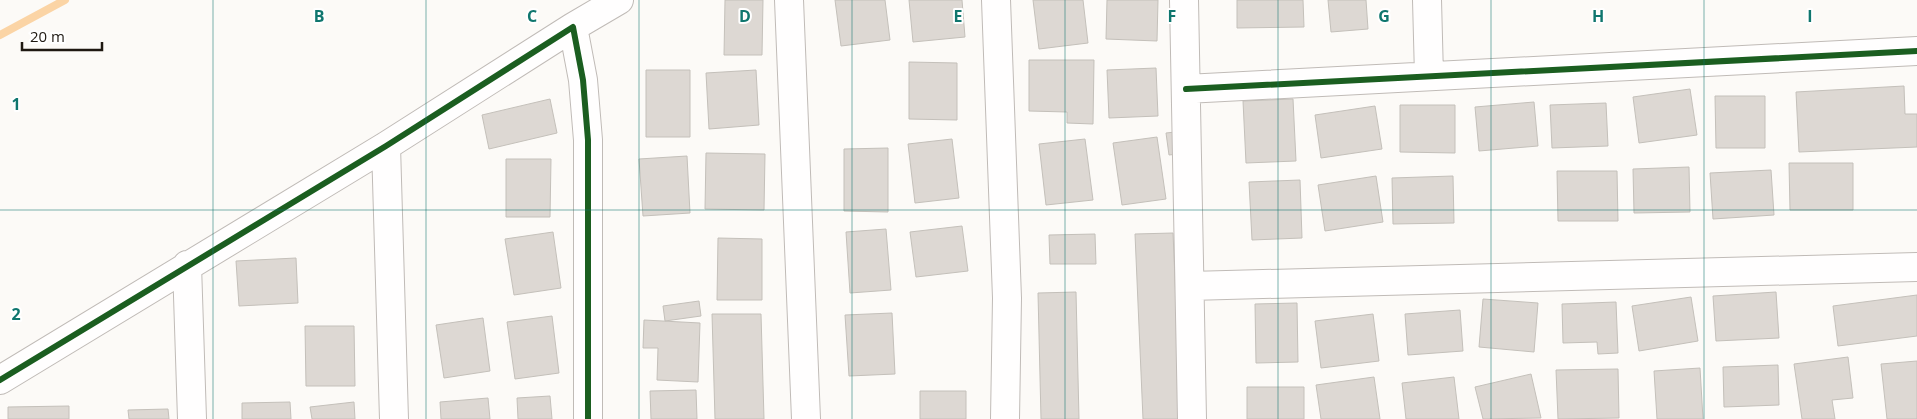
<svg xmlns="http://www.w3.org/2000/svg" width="1917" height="419" viewBox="0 0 1917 419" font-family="'Open Sans',sans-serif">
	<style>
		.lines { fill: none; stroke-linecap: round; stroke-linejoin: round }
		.stream { stroke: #fbd4a5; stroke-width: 8 }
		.building { fill: #ddd8d3; stroke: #c4c0ba }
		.minor-casing { stroke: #c0bbb7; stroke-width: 30 }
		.minor { stroke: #fffefe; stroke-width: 28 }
		.cycleway-casing { stroke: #fff; stroke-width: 9 }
		.cycleway { stroke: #1b5e20; stroke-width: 6 }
		.grid { fill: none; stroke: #0f766e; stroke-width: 1; stroke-opacity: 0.55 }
		.grid-label { font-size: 16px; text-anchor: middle; font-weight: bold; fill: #0f766e; stroke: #fff; stroke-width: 4; stroke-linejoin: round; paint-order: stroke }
	</style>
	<rect width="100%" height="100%" fill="#fcfaf7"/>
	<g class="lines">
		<path class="stream" d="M0,35L65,0"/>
	</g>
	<path class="building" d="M725,0H763L762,55H724Z
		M835,0H885L890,40L841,46Z
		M909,0H962L965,37L913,42Z
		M1033,0H1083L1088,43L1039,49Z
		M1107,0H1158L1157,41L1106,39Z
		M1237,0H1303L1304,27L1237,28Z
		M1328,0H1366L1368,29L1331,32Z
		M1029,60H1094L1093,124L1067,123V112L1029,111Z
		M909,62L957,63V120L909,119Z
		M1156,68L1158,116L1109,118L1107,70Z
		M646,70H690V137H646Z
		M756,70L759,125L709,129L706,73Z
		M1904,86L1905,114H1917V147L1799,152L1796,92Z
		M1690,89L1697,135L1639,143L1633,97Z
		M1715,96H1765V148H1716Z
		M550,99L557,133L489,149L482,115Z
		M1293,99L1296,161L1246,163L1243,101Z
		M1534,102L1538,146L1479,151L1475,107Z
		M1606,103L1608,146L1552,148L1550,105Z
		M1400,105H1455V153L1400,152Z
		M1375,106L1382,149L1321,158L1315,115Z
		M1184,131L1186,153L1169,155L1166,133Z
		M1157,137L1166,199L1122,205L1113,143Z
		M952,139L959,198L915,203L908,144Z
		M1085,139L1093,200L1046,205L1039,144Z
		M888,148V212L844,211V149Z
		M706,153L765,154L764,210L705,209Z
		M687,156L690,213L643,216L639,159Z
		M506,159H551L550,217H506Z
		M1789,163H1853V210H1790Z
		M1689,167L1690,212L1634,213L1633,169Z
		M1771,170L1774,215L1713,219L1710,173Z
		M1557,171H1617L1618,221H1558Z
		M1376,176L1383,222L1325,231L1318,185Z
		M1453,176L1454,223L1393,224L1392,178Z
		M1300,180L1302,238L1252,240L1249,182Z
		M962,226L968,271L916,277L910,232Z
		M886,229L891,290L850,293L846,232Z
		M553,232L561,288L514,295L505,239Z
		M1173,233L1181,419H1143L1135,234Z
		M1095,234L1096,264H1050L1049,235Z
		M718,238L762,239V300H717Z
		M296,258L298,303L239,306L236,261Z
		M1076,292L1079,419H1041L1038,293Z
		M1776,292L1779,338L1716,341L1713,296Z
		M1917,295V336L1838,346L1833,306Z
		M1691,297L1698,341L1639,351L1632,306Z
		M1483,299L1538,303L1534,352L1479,347Z
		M699,301L701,316L665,321L663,306Z
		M1616,302L1618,353L1598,354L1597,342L1563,343L1562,304Z
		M1297,303L1298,362L1256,363L1255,304Z
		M1460,310L1463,351L1408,355L1405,314Z
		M892,313L895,374L849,376L845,315Z
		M712,314H761L764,419H715Z
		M1373,314L1379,361L1321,368L1315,321Z
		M552,316L559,373L515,379L507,322Z
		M483,318L490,371L444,378L436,325Z
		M644,320L700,323L698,382L657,380L658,348H643Z
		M305,326H354L355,386H306Z
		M1848,357L1853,398L1832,400L1835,419H1802L1794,364Z
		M1917,361V419H1887L1881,364Z
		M1778,365L1779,405L1724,407L1723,367Z
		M1700,368L1703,419H1657L1654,371Z
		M1618,369L1619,418L1558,419L1556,370Z
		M1531,374L1541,418L1483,419L1475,387Z
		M1374,377L1380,419H1321L1316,385Z
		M1454,377L1459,419H1406L1402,383Z
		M1247,387H1304V419H1247Z
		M696,390L697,419H651L650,391Z
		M920,391H966V419H920Z
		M550,396L552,419H518L517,398Z
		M488,398L490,419H441L440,402Z
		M290,402L291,419H242V403Z
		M354,402L355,419H312L310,407Z
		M69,406V419H8V407Z
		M168,409L169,419H129L128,410Z"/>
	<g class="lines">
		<defs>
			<path id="minor" d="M789,0L806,419
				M996,0L1007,298L1005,419
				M1184,0L1192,419
				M1427,0L1429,76
				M573,27L619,0
				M1186,89L1917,51
				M386,146L394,419
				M187,265L192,419
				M1190,286L1917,267
				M0,380L386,146L573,27L583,80L588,140V419"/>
		</defs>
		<use href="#minor" class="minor-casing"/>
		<use href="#minor" class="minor"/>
		<defs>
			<path id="cycleway" d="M1186,89L1917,51
				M0,380L386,146L573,27L583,80L588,140V419"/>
		</defs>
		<use href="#cycleway" class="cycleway-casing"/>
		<use href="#cycleway" class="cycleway"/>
	</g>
	<path class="grid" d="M213,0V419M426,0V419M639,0V419M852,0V419M1065,0V419M1278,0V419M1491,0V419M1704,0V419M0,210H1917"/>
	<g class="grid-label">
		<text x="319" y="22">B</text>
		<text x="532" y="22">C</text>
		<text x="745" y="22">D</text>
		<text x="958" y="22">E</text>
		<text x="1172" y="22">F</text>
		<text x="1384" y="22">G</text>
		<text x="1598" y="22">H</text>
		<text x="1810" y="22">I</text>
		<text x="16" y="110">1</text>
		<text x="16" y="320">2</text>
	</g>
	<path d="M22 42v8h80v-8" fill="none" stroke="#1e1811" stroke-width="2.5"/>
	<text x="30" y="42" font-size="15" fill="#1e1811" stroke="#ffffff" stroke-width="4" paint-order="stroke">20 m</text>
</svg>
